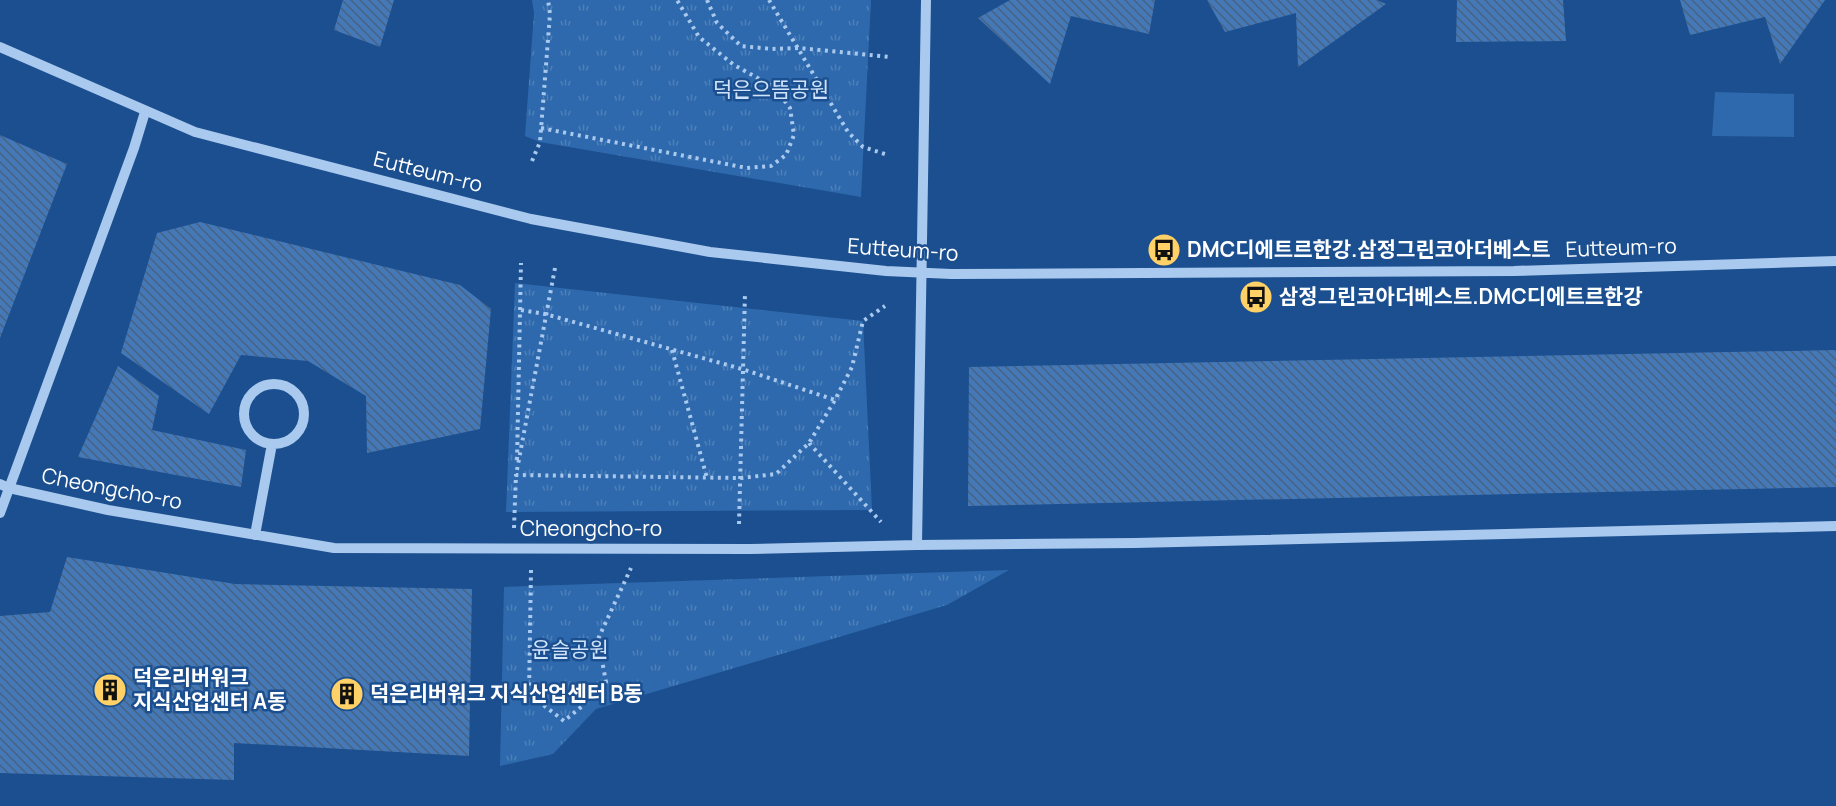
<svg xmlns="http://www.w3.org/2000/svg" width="1836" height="806" viewBox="0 0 1836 806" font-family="Manrope,'Noto Sans KR',sans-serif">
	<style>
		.grass { fill: url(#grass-tufts) }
		.garden { fill: #2e69ad }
		.building { fill: url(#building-back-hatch) }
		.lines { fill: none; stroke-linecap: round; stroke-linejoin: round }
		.path { stroke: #a9c9ee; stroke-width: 4; stroke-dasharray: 3 4.5; stroke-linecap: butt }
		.minor { stroke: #a9c9ee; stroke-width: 10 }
		.labels { text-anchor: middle; stroke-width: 5; stroke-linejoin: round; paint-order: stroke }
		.park-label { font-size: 21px; fill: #cfe3fa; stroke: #1b4f8f }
		.street-label { font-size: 21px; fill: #fff; stroke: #1b4f8f }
		.poi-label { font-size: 21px; font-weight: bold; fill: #fff; stroke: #1b4f8f; text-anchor: start }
	</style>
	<defs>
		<pattern id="grass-tufts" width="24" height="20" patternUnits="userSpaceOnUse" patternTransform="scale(1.5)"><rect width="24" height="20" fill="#2e69ad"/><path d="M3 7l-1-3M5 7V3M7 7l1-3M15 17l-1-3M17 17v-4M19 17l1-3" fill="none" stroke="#4d80b9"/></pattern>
		<pattern id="building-back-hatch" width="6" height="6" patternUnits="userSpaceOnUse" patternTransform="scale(1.5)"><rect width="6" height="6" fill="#4478b7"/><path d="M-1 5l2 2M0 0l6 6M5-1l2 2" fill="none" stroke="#486282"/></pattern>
	</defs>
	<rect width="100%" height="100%" fill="#1b4f8f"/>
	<path class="grass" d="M532,0H871L861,197L540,142L525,136L534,13Z
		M515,283L863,321L872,510L506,512Z
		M1009,570L947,605L596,709L553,754L500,766L504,587Z"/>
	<path class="garden" d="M1715,92L1794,94V137L1712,136Z"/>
	<path class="building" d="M343,0H394L380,47L334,30Z
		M1010,0H1155L1149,34L1071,16L1050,84L978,18Z
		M1207,0H1377L1386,4L1298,67L1296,13L1225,32Z
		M1457,0H1563L1566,41L1456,42Z
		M1680,0H1825L1780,64L1765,17L1690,35Z
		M0,135L67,164L0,338Z
		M200,222L460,285L491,309L480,429L367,453L366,396L308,361L241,355L209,414L121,353L157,233Z
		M1836,350V487L968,506L969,367Z
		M118,366L159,396L152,430L246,450L241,487L78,457Z
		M67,557L235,584L472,589L469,756L234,743V780L0,773V616L50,612Z"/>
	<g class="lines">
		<path class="path" d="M707,0L717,23L741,46L772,49L799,48L890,57
			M769,0L848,132L863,147L888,155
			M541,128L747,168L771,166L786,155L794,135L790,108L774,87L734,65L699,37L677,0
			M532,161L540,142L550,14L548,0
			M555,268L516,475L741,478L776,474L809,443L835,400L852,367L863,321L885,306
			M521,310L545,314L742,369L835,400
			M672,350L707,478
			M809,443L881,522
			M517,460L521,263
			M739,524L745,293
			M514,528L516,474
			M531,570L529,694L564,721L586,703L606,682L598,639L631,568"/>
		<path class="minor" d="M0,47L195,132L531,219L710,252L886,271L951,274L1514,271L1836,261
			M244 414a30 30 0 1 1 60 0a30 30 0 1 1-60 0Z
			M0,484L9,488L108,510L334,548L749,549L917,545L1135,543L1836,526
			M0,513L134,148L145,112
			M255,535L272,444
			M917,545L926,0"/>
	</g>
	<defs>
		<symbol id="bus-disc" viewBox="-11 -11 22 22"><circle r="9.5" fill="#ffd166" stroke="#1b4f8f"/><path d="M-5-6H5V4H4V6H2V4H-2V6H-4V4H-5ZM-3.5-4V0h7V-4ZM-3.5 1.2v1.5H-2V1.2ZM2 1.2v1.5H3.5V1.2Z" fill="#111"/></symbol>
		<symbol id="building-disc" viewBox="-11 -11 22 22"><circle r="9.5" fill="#ffd166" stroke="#1b4f8f"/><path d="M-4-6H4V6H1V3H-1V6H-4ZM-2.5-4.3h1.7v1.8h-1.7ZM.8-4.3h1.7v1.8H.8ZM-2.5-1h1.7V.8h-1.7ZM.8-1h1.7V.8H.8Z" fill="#111"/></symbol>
	</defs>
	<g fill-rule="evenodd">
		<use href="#bus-disc" x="1145" y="231" width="38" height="38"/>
		<use href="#bus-disc" x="1237" y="278" width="38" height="38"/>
		<use href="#building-disc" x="91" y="671" width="38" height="38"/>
		<use href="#building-disc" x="328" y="675" width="38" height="38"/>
	</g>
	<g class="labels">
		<g class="park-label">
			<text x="771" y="97">덕은으뜸공원</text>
			<text x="570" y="657">윤슬공원</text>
		</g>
		<g class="street-label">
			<text transform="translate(428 172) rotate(14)" y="7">Eutteum-ro</text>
			<text transform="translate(1621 248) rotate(-2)" y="7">Eutteum-ro</text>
			<text transform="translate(903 250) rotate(4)" y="7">Eutteum-ro</text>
			<text transform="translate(112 489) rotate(11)" y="7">Cheongcho-ro</text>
			<text x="591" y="536">Cheongcho-ro</text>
		</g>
		<g class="poi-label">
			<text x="1187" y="257">DMC디에트르한강.삼정그린코아더베스트</text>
			<text x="1279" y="304">삼정그린코아더베스트.DMC디에트르한강</text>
			<text x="133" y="685">덕은리버워크<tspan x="133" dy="24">지식산업센터 A동</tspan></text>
			<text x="370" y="701">덕은리버워크 지식산업센터 B동</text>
		</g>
	</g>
</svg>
